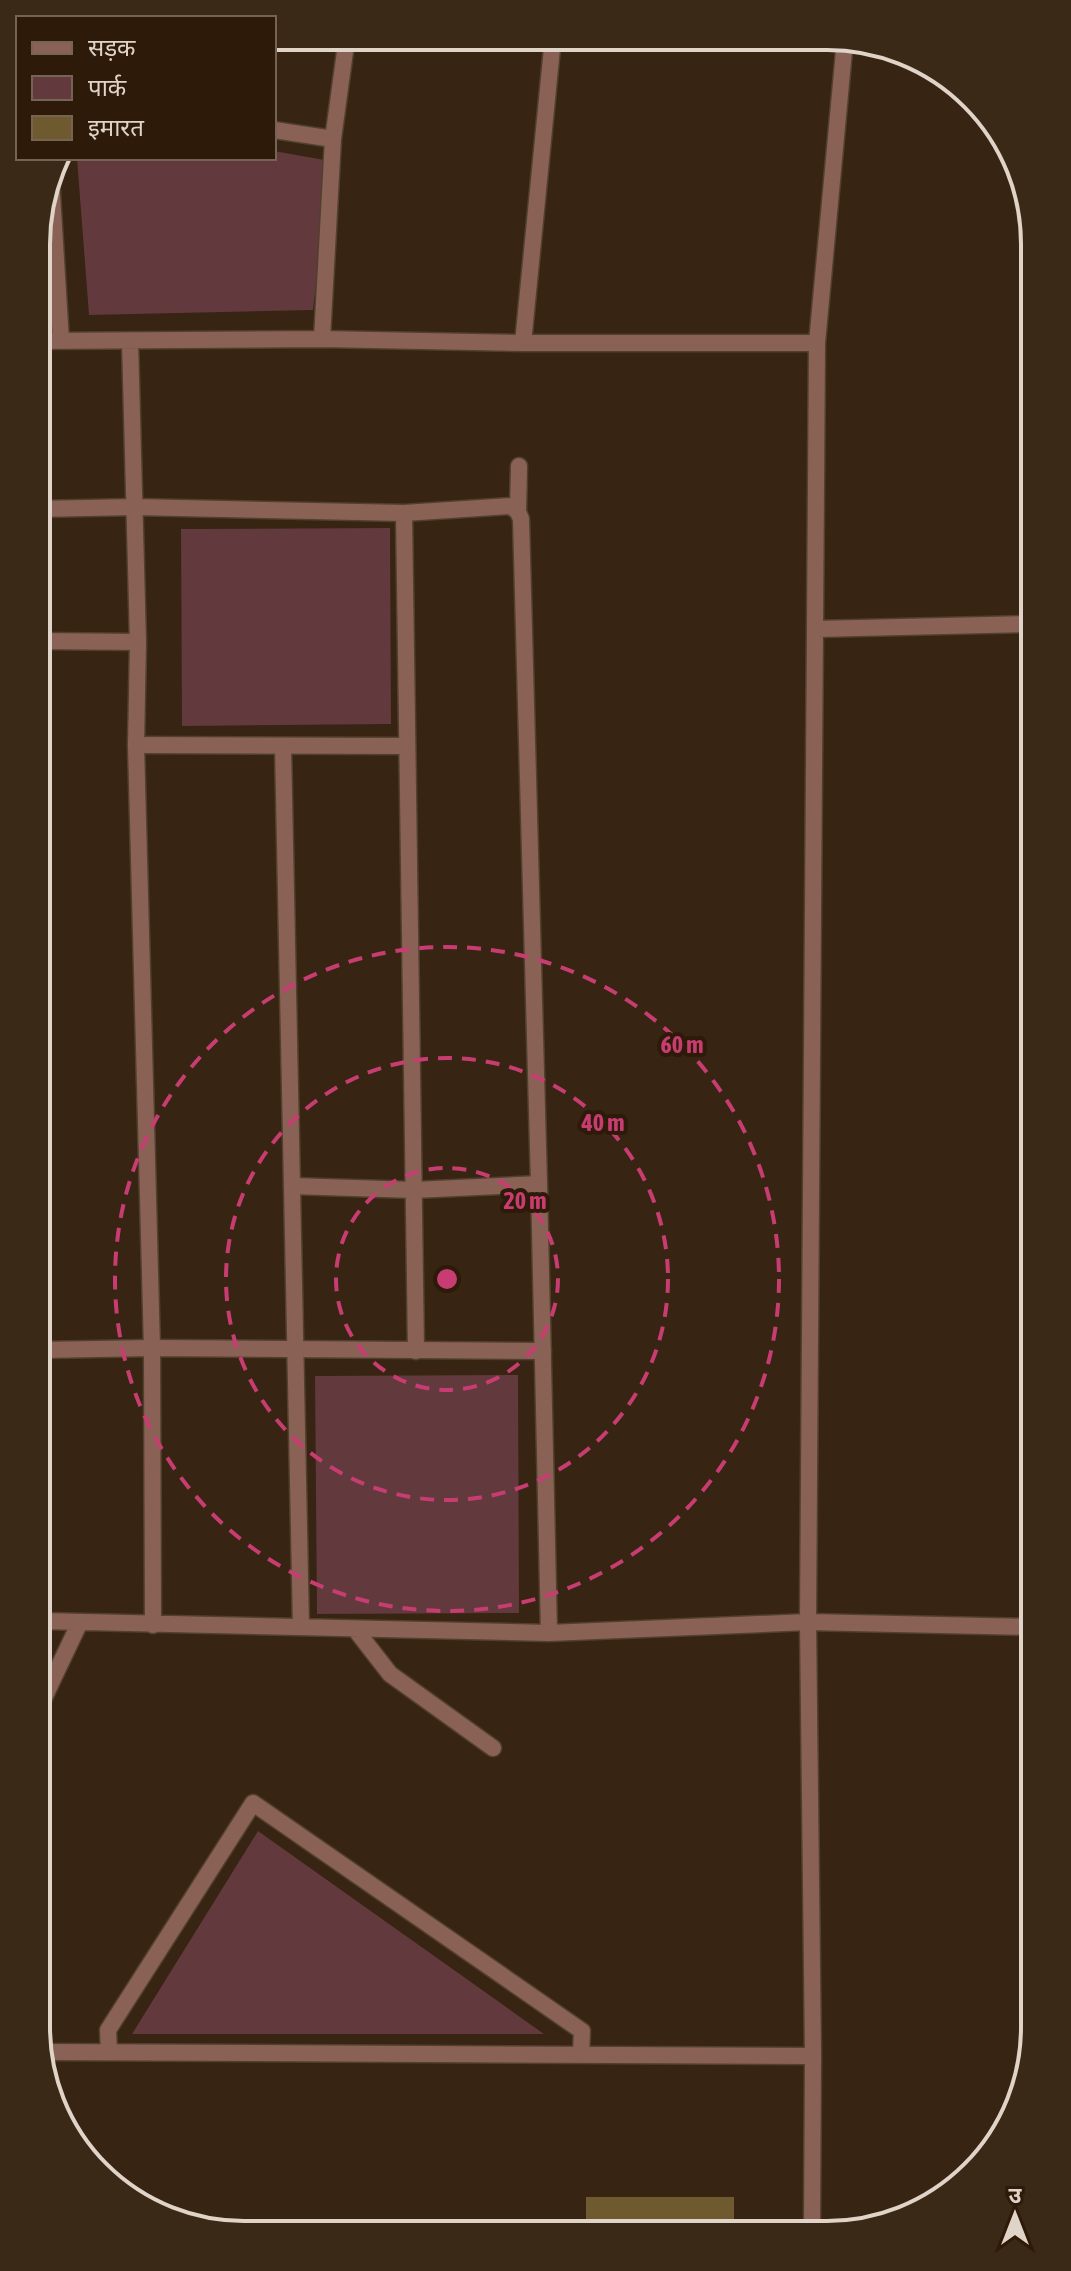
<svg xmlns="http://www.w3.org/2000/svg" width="1071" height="2271" viewBox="0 0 1071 2271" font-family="'Asap Condensed','Noto Sans Devanagari',sans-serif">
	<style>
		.green { fill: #62393d }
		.building { fill: #6e5a2e }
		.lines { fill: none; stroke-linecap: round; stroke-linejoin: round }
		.lane-casing { stroke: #52402f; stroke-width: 19 }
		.street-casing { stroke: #52402f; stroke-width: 19 }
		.lane { stroke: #8a6155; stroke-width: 16 }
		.street { stroke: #8a6155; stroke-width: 16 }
		.ring { fill: none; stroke: #c83d71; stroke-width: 4; stroke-dasharray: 14 10 }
		.rim { fill: none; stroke: #e0d3c8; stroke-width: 4 }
		.centre { fill: #c83d71; stroke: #2d1a08; stroke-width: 4 }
		.ring-label { font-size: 24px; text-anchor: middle; font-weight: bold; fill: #c83d71; stroke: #2d1a08; stroke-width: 8; stroke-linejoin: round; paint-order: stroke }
	</style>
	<rect width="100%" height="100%" fill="#372412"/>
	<path class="green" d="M274,151L330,161L313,310L89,315L77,158H274Z
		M390,528L391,724L182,726L181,529Z
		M518,1375L519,1613L317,1614L315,1376Z
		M258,1831L544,2034H132Z"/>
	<path class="building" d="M586,2197H734V2228L586,2229Z"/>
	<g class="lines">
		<defs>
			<path id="lane" d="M136,745L407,746
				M292,1186L414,1190L539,1184
				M41,1350L152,1348L543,1351"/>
			<path id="street" d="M274,130L333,139
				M51,178L61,341
				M322,339L333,139L347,37
				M37,341L322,339L523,343H817
				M130,341L138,642L136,745L152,1348L153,1625
				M523,343L553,38
				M519,466L518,512L521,519L539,1184L549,1633
				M37,509L135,507L404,513L511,506L518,512
				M404,513L416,1351
				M816,629L1029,624
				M38,641L138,642
				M283,746L301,1627
				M42,1621L549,1633L808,1622L1033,1627
				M355,1629L390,1674L493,1748
				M42,1702L80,1622
				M43,2052L813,2056
				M109,2052L108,2030L253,1803L582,2031L581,2054
				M812,2228L813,2056L808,1622L817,343L845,40"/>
		</defs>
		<use href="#lane" class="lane-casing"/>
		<use href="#street" class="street-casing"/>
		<use href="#lane" class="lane"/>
		<use href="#street" class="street"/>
	</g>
	<g class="ring">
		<circle cx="447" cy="1279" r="111"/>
		<circle cx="447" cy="1279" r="221"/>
		<circle cx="447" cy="1279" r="332"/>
	</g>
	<path d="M0 0H1071V2271H0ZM244 50H827A194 194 0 0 1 1021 244V2027A194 194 0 0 1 827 2221H244A194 194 0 0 1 50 2027V244A194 194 0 0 1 244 50Z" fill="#3b2917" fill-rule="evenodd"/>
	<path class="rim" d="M244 50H827A194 194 0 0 1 1021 244V2027A194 194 0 0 1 827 2221H244A194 194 0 0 1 50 2027V244A194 194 0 0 1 244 50Z"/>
	<circle cx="447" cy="1279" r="12" class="centre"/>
	<g class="ring-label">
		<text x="682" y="1053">60 m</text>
		<text x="603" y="1131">40 m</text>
		<text x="525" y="1209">20 m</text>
	</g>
	<rect x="16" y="16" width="260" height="144" fill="#2d1a08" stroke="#756455" stroke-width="2"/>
	<rect x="32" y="42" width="40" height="12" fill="#8a6155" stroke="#756455" stroke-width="2"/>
	<text x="88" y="56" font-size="24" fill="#e0d3c8">सड़क</text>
	<rect x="32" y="76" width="40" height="24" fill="#62393d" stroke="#756455" stroke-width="2"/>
	<text x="88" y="96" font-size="24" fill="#e0d3c8">पार्क</text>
	<rect x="32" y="116" width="40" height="24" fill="#6e5a2e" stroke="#756455" stroke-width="2"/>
	<text x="88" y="136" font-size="24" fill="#e0d3c8">इमारत</text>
	<g transform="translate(1015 2215)" stroke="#2d1a08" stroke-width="6" paint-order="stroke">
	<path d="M0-6L14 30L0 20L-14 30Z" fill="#e0d3c8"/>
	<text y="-12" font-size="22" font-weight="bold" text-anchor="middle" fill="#e0d3c8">उ</text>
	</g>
</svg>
